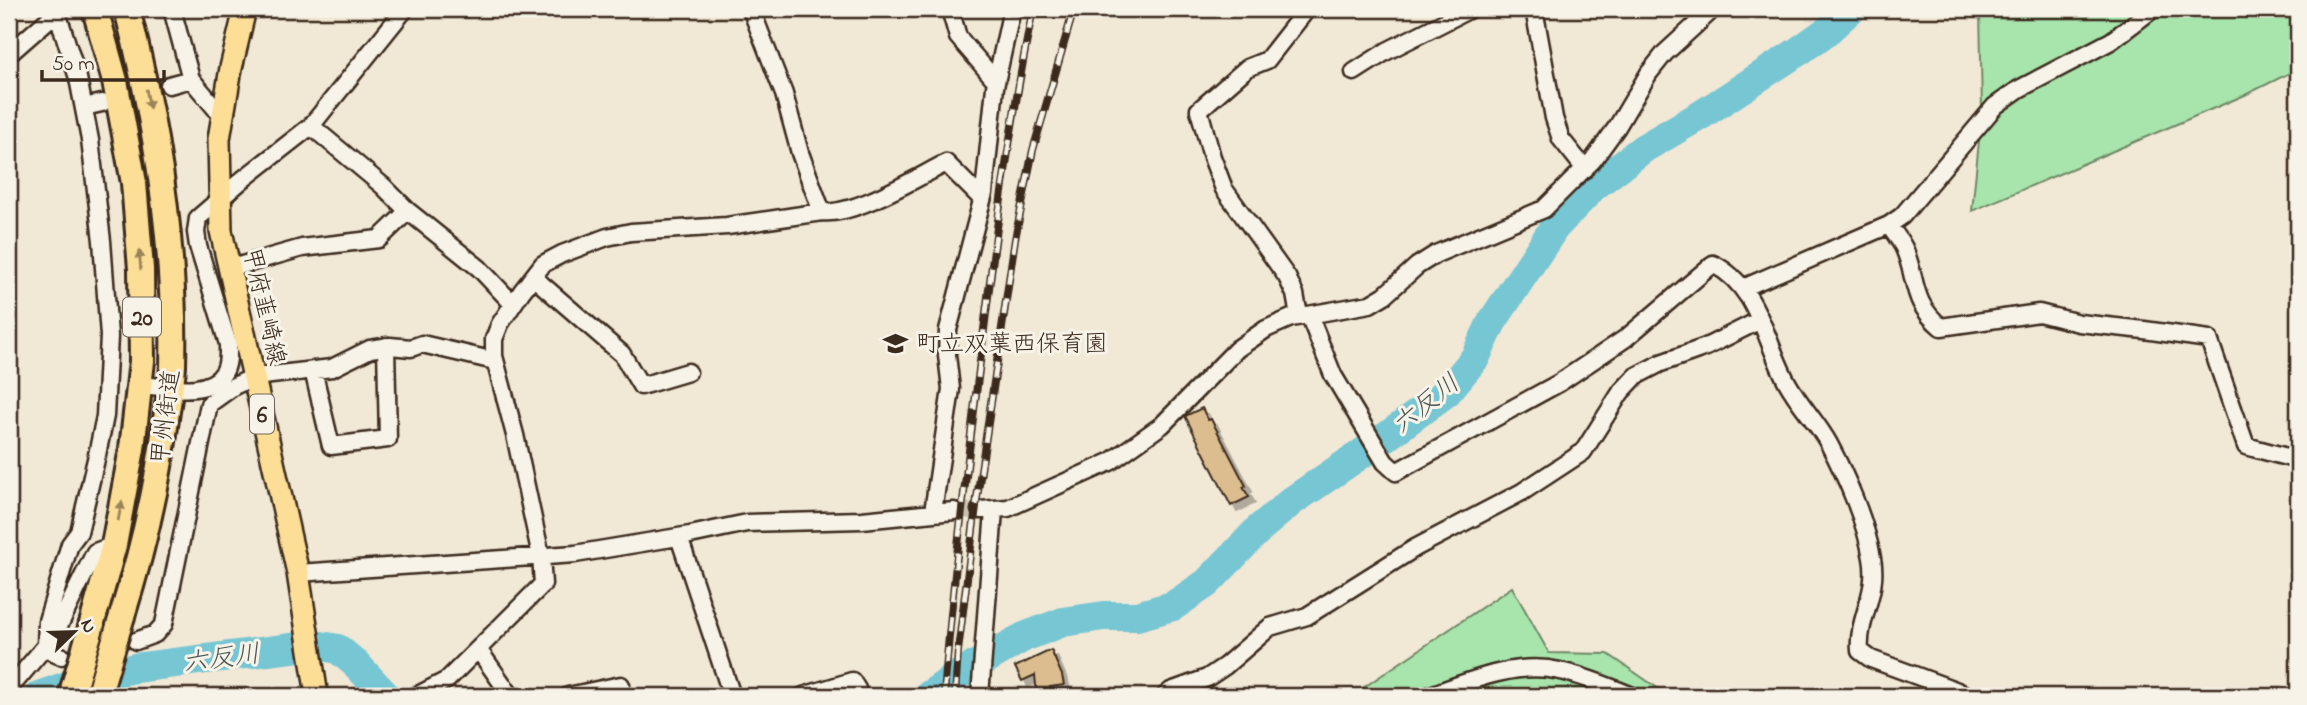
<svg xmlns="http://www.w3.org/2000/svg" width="2307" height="705" viewBox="0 0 2307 705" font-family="'Indie Flower','Klee One',sans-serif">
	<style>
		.green { fill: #a7e5ac; stroke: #718865; stroke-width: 2 }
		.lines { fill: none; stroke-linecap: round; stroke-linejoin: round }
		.river { stroke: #77c6d3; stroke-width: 30 }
		.building { fill: #dbbd8f; stroke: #3b2a1e; stroke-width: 2; filter: url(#shadow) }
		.minor-tunnel { stroke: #cdc2b1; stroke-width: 16; stroke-dasharray: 16 8; stroke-linecap: butt }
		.minor-casing { stroke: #3b2a1e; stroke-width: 21 }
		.major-casing { stroke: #3b2a1e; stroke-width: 26 }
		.highway-casing { stroke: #3b2a1e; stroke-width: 30 }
		.minor { stroke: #f7f3e8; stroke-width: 16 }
		.major { stroke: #fdde96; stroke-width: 21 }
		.highway { stroke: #fdde96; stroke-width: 24 }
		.rail-casing { stroke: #3b2a1e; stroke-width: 8 }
		.rail { stroke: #f7f3e8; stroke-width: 5; stroke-dasharray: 16; stroke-linecap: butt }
		.highway-bridge-casing { stroke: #3b2a1e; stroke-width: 30; stroke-linecap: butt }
		.highway-bridge { stroke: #fdde96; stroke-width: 24 }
		.oneway { fill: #9c845a }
		.labels { text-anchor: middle; stroke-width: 6; stroke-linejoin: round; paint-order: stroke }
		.shield { fill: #f7f3e8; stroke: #73665b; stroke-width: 2 }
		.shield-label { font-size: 23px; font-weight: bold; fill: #3b2a1e }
		.street-label { font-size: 24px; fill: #3b2a1e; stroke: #f7f3e8 }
		.poi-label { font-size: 24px; fill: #3b2a1e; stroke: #f7f3e8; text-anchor: start }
		.water-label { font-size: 26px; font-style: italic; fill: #4d5954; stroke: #f7f3e8 }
	</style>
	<defs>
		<filter id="shadow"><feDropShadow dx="6" dy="6" stdDeviation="0" flood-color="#0004"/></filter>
	</defs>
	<rect width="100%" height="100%" fill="#f1e8d6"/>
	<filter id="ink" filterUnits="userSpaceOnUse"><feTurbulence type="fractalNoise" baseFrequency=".0143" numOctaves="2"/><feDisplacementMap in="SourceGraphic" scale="14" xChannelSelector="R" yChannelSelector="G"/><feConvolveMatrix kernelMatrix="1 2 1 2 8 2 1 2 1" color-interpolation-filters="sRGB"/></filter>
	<g filter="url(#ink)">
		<path class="green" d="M1980,9H2298V69L2245,95L1972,211L1982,111Z
			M1512,587L1549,653L1608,654L1669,696H1354V694Z"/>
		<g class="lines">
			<path class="river" d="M39,696L87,679L135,668L315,645L338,649L356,664L386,696
				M928,696L960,674L1024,637L1063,622L1104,616H1137L1173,606L1207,583L1260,528L1292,501L1386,437L1447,392L1475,358L1492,322L1554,228L1594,186L1644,148L1701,115L1799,51L1827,31L1851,9"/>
		</g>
		<path class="building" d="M1202,408L1208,420L1211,419L1246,486L1243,487L1249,497L1231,506L1185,416Z
			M1051,650L1062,675L1064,685L1050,687L1051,696H1037L1035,675L1022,681L1015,667Z"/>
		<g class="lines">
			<path class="minor-tunnel" d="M954,511L980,510"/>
			<defs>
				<path id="minor" d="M56,9L78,78L90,140L102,241L109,336L105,416L97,455L79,532L70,544L47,621L46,645L54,653L61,656
					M172,9L191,79L222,116
					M751,9L784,94L800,153L822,212
					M950,9L958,37L996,81
					M1534,9L1554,118L1561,139L1585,169
					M9,54L57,12
					M1354,72L1387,51L1470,9
					M169,85L191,79
					M84,107L102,103
					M311,126L383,186L408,211L479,268L513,304
					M1889,225C1894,233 1900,240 1904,248C1918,280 1910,301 1941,327L2039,313L2079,323L2144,330L2209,339L2246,446L2298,460
					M228,269L302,248L379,239L408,211
					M533,277L622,354L641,386L688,372
					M1743,288L1889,225L1902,216L1995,106L2019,89L2111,41L2153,9
					M1309,315L1333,375L1385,462L1396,472L1559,383L1626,338L1713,264C1758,286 1765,341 1787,382C1799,404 1817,422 1829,444C1846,476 1866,522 1872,558C1879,594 1857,618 1860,651L1871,659L1955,690L1968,696
					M1299,316L1295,294L1287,277L1224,189L1212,157L1199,110L1247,68L1267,60L1307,9
					M313,370L331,446L388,439L386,346
					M139,385C164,386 209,398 224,372C229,364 228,353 228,344L198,246L196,232L198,218L242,180L311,126L405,9
					M980,510L1008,508L1110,462L1162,425L1237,349L1266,329L1291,318L1370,304L1385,295L1417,266L1436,254L1544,209L1593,160L1617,127L1649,73L1665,53L1713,9
					M933,512L951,389L947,355L948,330L984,193L995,87L1012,9
					M679,537L732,696
					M298,573L575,554L690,535L747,523L862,520L954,511
					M136,641L155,634L164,624L209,404L234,386L254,377L332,368L370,349L390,346L411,348L422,344L495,361
					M478,649L511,696
					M9,689L54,636L95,552L114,545
					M416,696L447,680L543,584L541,556L515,435L494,356V339L500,324L522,291L543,264L562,254L607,237L631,232L727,226L822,212C854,216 916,178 946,163L982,199
					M568,696L621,685
					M803,696L852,681L857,689
					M980,696L994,510
					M1165,696L1171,691L1207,678L1225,666L1270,627L1307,616L1415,548L1522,492L1583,452L1621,392L1636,376L1661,363L1706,347L1760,320
					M1428,696C1469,681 1516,661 1560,671C1585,676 1609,687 1633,696"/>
				<path id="major" d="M245,9L231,68L219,139L221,231L298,573L317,696"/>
				<path id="highway" d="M122,616C142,552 158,486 166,419C168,402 172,384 173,366C176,245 157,126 127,9
					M92,624L114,545L132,449L142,361L141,269L134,183L115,81L95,9"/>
			</defs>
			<use href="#minor" class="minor-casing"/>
			<use href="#major" class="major-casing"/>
			<use href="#highway" class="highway-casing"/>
			<use href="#minor" class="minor"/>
			<use href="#major" class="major"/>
			<use href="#highway" class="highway"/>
			<defs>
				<path id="rail" d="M944,696C953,576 968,457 983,338C996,228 1011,118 1033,9
					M955,696L958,651L977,498L1015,239L1033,150L1074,9"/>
			</defs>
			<use href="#rail" class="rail-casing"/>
			<use href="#rail" class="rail"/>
			<defs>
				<path id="highway-bridge" d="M71,696L92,624
					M98,696L122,616"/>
			</defs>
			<use href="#highway-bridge" class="highway-bridge-casing"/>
			<use href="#highway-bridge" class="highway-bridge"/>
		</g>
		<defs><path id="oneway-solid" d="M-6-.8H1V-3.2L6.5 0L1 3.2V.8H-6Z" transform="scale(1.75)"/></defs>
		<g class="oneway">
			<use href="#oneway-solid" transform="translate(148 99) rotate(80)"/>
			<use href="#oneway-solid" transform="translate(140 260) rotate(-94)"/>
			<use href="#oneway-solid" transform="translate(120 511) rotate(-79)"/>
		</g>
	</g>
	<defs>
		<symbol id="school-bare" viewBox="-9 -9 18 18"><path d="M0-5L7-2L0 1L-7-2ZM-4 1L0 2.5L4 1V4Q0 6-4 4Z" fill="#3b2a1e" stroke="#f7f3e8" stroke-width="2.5" paint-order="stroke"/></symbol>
	</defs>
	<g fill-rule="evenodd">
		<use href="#school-bare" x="878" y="326" width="35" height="35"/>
	</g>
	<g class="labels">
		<g class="shield">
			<rect x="123" y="297.5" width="38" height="39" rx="5"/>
			<rect x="250" y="394.5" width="24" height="39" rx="5"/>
		</g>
		<g class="shield-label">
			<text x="142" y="325">20</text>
			<text x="262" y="422">6</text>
		</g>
		<g class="street-label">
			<text transform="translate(265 306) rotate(77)" y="8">甲府韮崎線</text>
			<text transform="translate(165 417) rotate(-83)" y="8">甲州街道</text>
		</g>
		<g class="poi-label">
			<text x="916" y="351">町立双葉西保育園</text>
		</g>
		<g class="water-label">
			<text transform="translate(1425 403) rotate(-39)" y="9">六反川</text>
			<text transform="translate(221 657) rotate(-7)" y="9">六反川</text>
		</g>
	</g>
	<rect width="2307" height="705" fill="none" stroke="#f7f3e8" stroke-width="35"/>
	<rect x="18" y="18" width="2272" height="670" fill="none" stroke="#3b2a1e" stroke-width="2.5" filter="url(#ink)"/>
	<g transform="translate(74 632) rotate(67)" stroke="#f7f3e8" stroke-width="5" paint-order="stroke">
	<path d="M0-5L12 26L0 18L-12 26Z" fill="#3b2a1e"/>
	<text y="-10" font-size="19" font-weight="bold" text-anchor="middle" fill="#3b2a1e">N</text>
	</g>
	<path d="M42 70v10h122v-10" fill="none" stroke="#3b2a1e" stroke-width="3.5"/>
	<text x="52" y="70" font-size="21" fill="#3b2a1e" stroke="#f7f3e8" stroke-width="5" paint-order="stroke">50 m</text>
</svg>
